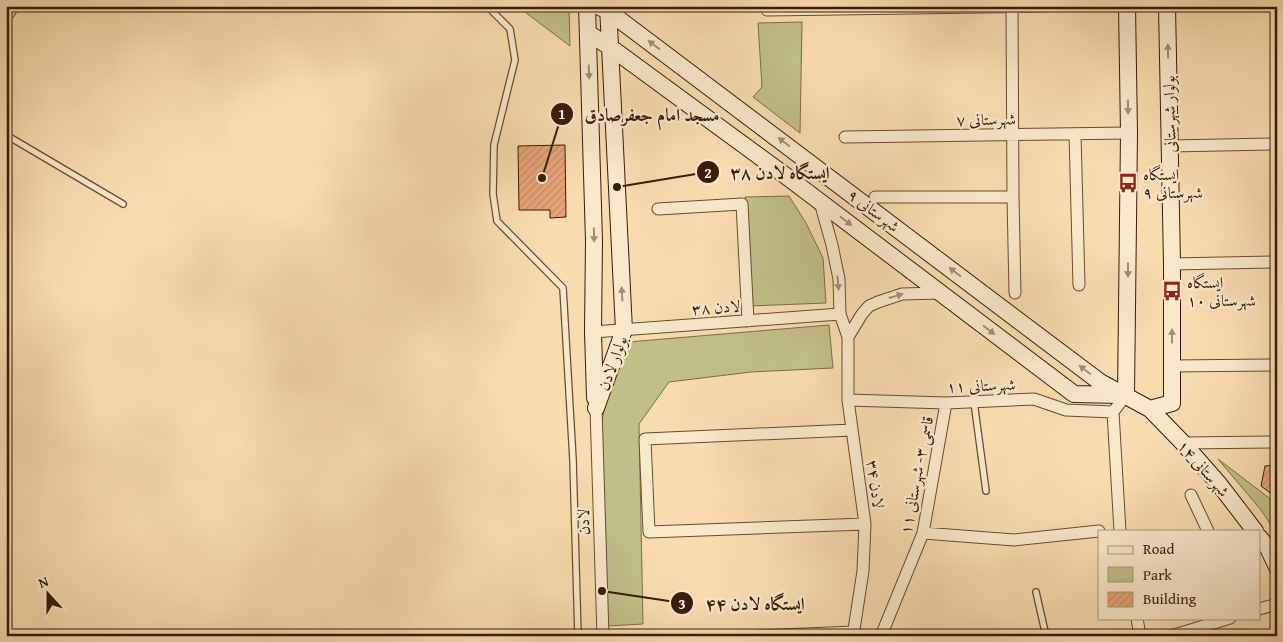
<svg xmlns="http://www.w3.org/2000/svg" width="1283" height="642" viewBox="0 0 1283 642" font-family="'Gentium Book Plus',Amiri,serif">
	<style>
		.green { fill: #c1bf88; stroke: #7c6d48 }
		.building { fill: url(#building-hatch); stroke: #381b09 }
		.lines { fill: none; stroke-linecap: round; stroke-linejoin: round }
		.lane-casing { stroke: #684b32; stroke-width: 8 }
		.street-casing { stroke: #684b32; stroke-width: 13 }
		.secondary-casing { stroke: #381b09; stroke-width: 18 }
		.lane { stroke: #fae8cb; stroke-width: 5.5 }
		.street { stroke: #fae8cb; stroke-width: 11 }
		.secondary { stroke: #fae8cb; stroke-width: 16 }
		.oneway { fill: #a38c74 }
		.labels { text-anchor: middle; stroke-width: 4.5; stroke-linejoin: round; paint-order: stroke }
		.street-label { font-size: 16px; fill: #381b09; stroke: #fae8cb }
		.poi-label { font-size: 16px; fill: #381b09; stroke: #fae8cb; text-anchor: start }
		.leader { fill: none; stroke: #381b09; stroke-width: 2 }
		.callout-dot { fill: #381b09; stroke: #fae8cb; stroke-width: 2 }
		.mark-label { font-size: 15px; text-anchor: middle; font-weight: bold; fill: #fff }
		.callout-label { font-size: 18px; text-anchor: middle; font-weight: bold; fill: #381b09; stroke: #fae8cb; stroke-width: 4.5; stroke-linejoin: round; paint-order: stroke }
	</style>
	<defs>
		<pattern id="building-hatch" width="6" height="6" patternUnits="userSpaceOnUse" patternTransform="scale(1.25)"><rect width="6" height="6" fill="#e7a578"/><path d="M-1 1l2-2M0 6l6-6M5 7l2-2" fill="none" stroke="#c78d66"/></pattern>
	</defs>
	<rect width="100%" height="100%" fill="#f8dcaf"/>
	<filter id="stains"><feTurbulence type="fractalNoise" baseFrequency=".004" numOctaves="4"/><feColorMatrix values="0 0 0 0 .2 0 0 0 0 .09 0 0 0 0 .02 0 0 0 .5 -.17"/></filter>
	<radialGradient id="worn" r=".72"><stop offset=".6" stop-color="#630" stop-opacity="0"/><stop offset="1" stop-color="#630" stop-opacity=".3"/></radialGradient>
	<path class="green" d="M517,6H569L570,46Z
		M802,22L800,133L753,97L762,87L758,23Z
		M789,196L806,223L823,258L826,303L749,306L745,197Z
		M829,325L833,368L751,372L669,382L639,424L643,624L607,626L600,434L609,380L628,342Z
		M1218,459L1277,504V534L1261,510Z"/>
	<path class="building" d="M565,145L566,217L550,218V210H519L518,146Z
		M1277,465V498L1261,486L1265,466Z"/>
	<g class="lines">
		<defs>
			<path id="lane" d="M487,6L510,29L515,60L494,145L493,194L497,221L563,288L573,460L578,636
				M6,21L17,6
				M6,135L123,204
				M974,402L986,491
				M1036,592L1046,636"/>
			<path id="street" d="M767,6V10L1045,6
				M1012,7L1013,197L1015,293
				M1075,134L1079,285
				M845,137L1129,133
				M1170,146L1277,144
				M875,197H1013
				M820,202L832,245L839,279L840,314L848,337V400L865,524L863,571L853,636
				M658,209L742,204L748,321
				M1172,264L1277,262
				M593,332L840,314
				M848,337L862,314L869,306L878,302L902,294L941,293
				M1172,366L1277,365
				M848,400L946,403L1034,399L1066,410L1113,412
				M596,408L603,636
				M852,430L645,439L649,532L865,524
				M1183,443L1277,442
				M1191,495L1208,531
				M1120,531L1113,412L1126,395
				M923,533L1014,540L1099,531
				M1259,609L1277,604
				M1137,618L1140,636
				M756,636L854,632
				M881,636L923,533L946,403
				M1171,636L1230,618"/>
			<path id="secondary" d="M587,6L594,241L593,332L595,398
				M598,6L608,11L1100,382L1150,409L1172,403V264L1167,6
				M588,33L610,47L786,176L1074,394L1121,395
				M1126,395L1129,133L1127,6
				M596,408L624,330L608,6
				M1150,409L1183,443L1219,484L1255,531
				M1259,537L1268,548L1277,567"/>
		</defs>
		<use href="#lane" class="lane-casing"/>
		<use href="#street" class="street-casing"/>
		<use href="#secondary" class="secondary-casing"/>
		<use href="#lane" class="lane"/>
		<use href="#street" class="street"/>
		<use href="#secondary" class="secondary"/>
	</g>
	<defs><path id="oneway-solid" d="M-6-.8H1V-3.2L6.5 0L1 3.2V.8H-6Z" transform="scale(1.25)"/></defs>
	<g class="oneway">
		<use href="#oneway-solid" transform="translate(654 45) rotate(-143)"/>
		<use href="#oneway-solid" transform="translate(1168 51) rotate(-91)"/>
		<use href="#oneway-solid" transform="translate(589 72) rotate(88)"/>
		<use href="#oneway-solid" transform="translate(1128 107) rotate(89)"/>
		<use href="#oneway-solid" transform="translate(784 142) rotate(-143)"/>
		<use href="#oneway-solid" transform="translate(846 221) rotate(37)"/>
		<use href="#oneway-solid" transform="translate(594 235) rotate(89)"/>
		<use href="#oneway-solid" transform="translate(1128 270) rotate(90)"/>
		<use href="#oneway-solid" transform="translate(955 272) rotate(-143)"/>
		<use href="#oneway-solid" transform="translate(838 283) rotate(85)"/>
		<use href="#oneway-solid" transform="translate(622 294) rotate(-93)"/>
		<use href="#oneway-solid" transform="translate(896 296) rotate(-16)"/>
		<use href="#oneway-solid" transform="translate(989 330) rotate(37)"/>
		<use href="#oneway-solid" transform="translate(1172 336) rotate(-90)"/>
		<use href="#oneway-solid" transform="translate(1085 370) rotate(-143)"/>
	</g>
	<defs>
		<symbol id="bus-bare" viewBox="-9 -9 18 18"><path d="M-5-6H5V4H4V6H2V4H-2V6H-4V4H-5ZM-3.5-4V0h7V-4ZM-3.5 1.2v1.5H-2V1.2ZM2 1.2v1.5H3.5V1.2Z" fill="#8f2418" stroke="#fae8cb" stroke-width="2.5" paint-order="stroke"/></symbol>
	</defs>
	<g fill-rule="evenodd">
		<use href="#bus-bare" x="1114" y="169" width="28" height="28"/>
		<use href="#bus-bare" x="1158" y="277" width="28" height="28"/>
	</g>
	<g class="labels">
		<g class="street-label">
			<text transform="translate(1169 114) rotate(-91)" y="6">بولوار شهرستانی</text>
			<text transform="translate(986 119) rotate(-1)" y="6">شهرستانی ۷</text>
			<text transform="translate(874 210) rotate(37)" y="6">شهرستانی ۹</text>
			<text transform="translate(716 307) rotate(-4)" y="6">لادن ۳۸</text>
			<text transform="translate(612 363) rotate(-70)" y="6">بولوار لادن</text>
			<text transform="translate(981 385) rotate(-2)" y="6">شهرستانی ۱۱</text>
			<text transform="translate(1204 468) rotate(49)" y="6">شهرستانی ۱۴</text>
			<text transform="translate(916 475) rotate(-79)" y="6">قاسمی ۳- شهرستانی ۱۱</text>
			<text transform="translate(876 484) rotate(82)" y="6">لادن ۳۴</text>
			<text transform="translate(583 522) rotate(-92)" y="6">لادن</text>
		</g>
		<g class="poi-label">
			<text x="1143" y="180">ایستگاه<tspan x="1143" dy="18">شهرستانی ۹</tspan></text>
			<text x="1187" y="288">ایستگاه<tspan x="1187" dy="18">شهرستانی ۱۰</tspan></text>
		</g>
	</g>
	<path class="leader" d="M542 178L562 114M617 187L708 172M602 591L682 603"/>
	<g class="callout-dot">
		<circle cx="542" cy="178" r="5"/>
		<circle cx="617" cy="187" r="5"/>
		<circle cx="602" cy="591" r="5"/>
		<circle cx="562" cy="114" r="12"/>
		<circle cx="708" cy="172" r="12"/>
		<circle cx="682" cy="603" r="12"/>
	</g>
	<g class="mark-label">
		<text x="562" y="119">1</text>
		<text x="708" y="178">2</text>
		<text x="682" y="609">3</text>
	</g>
	<g class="callout-label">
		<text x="652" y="121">مسجد امام جعفرصادق</text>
		<text x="780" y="179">ایستگاه لادن ۳۸</text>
		<text x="755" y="610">ایستگاه لادن ۴۴</text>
	</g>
	<rect width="1283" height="642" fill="none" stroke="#f8dcaf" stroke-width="25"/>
	<rect x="8" y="8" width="1268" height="627" fill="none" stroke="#381b09" stroke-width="2.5"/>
	<rect x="12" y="12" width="1258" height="617" fill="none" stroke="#381b09"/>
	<rect x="1098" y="530" width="162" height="90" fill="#fae8cb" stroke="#ac967d"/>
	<rect x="1108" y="546" width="25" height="8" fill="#fae8cb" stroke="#ac967d"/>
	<text x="1143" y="554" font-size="15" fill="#381b09">Road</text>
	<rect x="1108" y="567" width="25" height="15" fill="#c1bf88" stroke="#ac967d"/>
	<text x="1143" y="580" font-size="15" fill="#381b09">Park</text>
	<rect x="1108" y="592" width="25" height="15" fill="url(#building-hatch)" stroke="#ac967d"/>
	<text x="1143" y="604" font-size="15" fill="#381b09">Building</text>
	<g transform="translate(48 594) rotate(339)" stroke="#fae8cb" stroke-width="4" paint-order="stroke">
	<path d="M0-4L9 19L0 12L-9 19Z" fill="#381b09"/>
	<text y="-8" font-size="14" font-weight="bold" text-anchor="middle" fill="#381b09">N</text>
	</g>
	<rect width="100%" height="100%" filter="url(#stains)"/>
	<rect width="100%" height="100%" fill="url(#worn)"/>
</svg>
